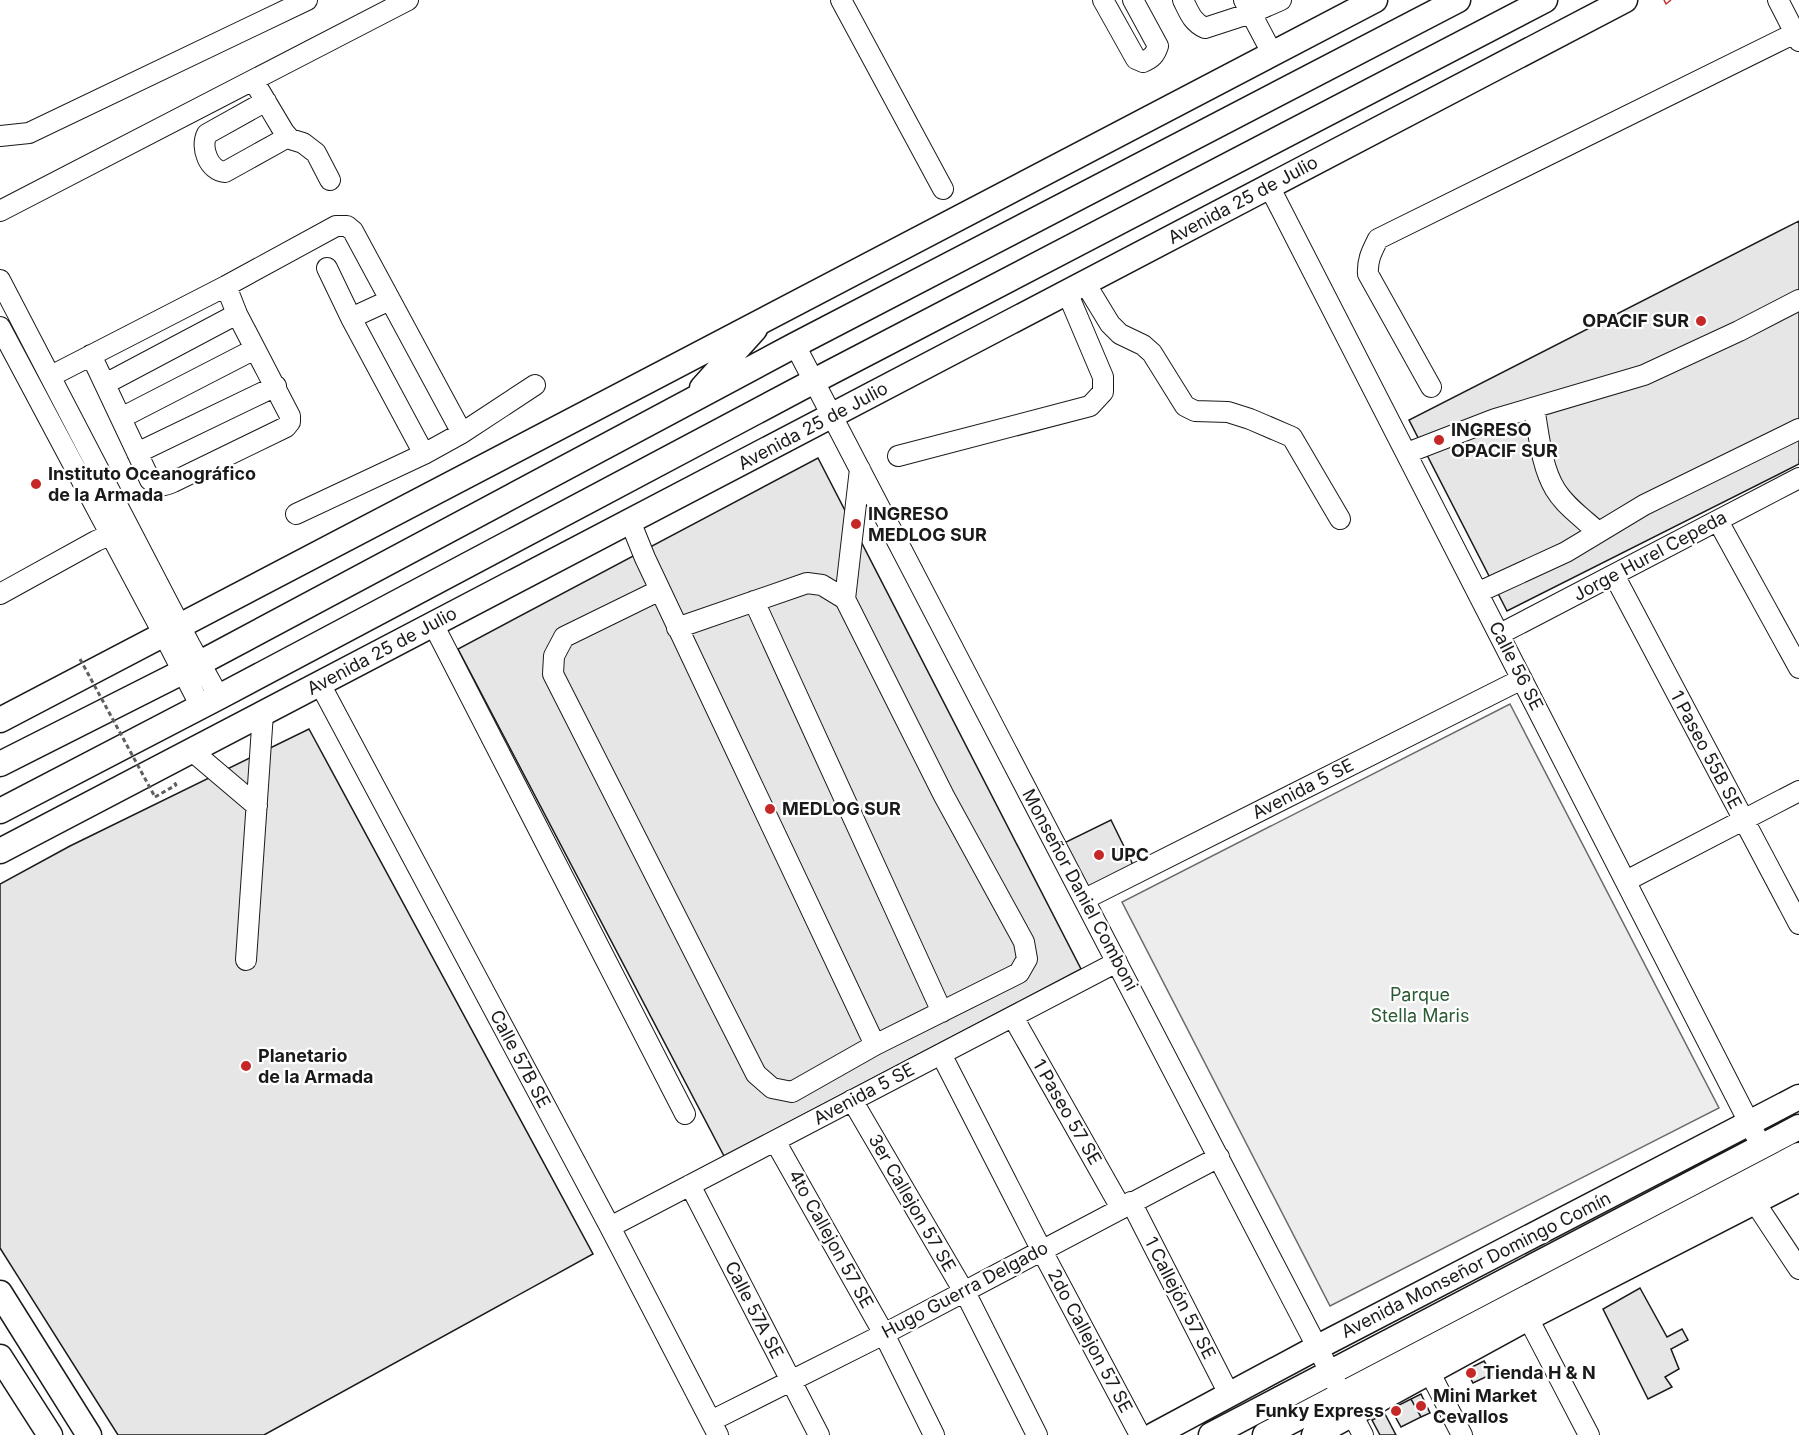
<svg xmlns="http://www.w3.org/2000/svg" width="1799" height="1435" viewBox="0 0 1799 1435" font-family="Inter,sans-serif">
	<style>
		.built { fill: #ededed; stroke: #6a6a6a; stroke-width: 1.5 }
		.building { fill: #e6e6e6; stroke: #1a1a1a; stroke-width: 1.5 }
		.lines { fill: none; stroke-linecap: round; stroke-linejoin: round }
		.minor-casing { stroke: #1a1a1a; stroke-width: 22 }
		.major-casing { stroke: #1a1a1a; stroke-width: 27 }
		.path { stroke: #5f5f5f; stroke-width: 3; stroke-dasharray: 4.5 3; stroke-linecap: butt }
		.minor { stroke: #fff; stroke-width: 20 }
		.major { stroke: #fff; stroke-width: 24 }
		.path-bridge { stroke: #5f5f5f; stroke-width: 3; stroke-dasharray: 4.5 3; stroke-linecap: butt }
		.power { stroke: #c62828; stroke-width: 1.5; stroke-dasharray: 21 4.5 3 4.5; stroke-linecap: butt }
		.poi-dot { fill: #c62828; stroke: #fff; stroke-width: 2 }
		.labels { text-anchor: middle; stroke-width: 4.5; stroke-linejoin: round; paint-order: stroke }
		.street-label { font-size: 18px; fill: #1a1a1a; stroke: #fff }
		.poi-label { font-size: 18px; font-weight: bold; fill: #1a1a1a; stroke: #fff; text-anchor: start }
		.park-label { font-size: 18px; fill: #2b5a34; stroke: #fff }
	</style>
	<rect width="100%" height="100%" fill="#fff"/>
	<path class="built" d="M1510,704L1719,1108L1330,1306L1122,902Z"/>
	<path class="building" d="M1799,221V464L1507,611L1409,420Z
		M818,458L1081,969L724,1156L458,649Z
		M309,729L593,1254L264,1435H118L0,1248V884L70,846Z
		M1111,820L1134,867L1087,889L1064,843Z
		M1640,1288L1667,1337L1682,1329L1688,1340L1671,1349L1679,1369L1665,1377L1672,1387L1648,1399L1603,1309Z
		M1484,1361L1492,1374L1473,1383L1466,1370Z
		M1421,1394L1430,1413L1421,1417L1411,1399Z
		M1411,1399L1421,1417L1401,1427L1391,1409Z
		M1385,1414L1396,1435H1380L1372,1420Z"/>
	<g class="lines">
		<defs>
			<path id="minor" d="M841,0L943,189
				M1103,0L1136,59L1143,62C1152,58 1155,55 1158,46L1133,0
				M1183,0C1189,12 1192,22 1205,28L1251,13L1281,0
				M1244,0L1272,53
				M1778,0L1799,41
				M259,90L284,132L290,139L303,143L316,153L330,180
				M266,101L207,134C200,148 209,171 225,172L288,137
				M0,136L29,133L307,0
				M1269,186L1756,1136
				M0,211L408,0
				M327,268L351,318L424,454
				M0,280L190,645L219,697
				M1085,283L1110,324L1120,334L1143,345L1152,353L1185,406L1195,411L1228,412L1250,419L1292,437L1340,519
				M351,318L390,300
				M0,327L164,635L201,707
				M795,345L1363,1435
				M91,355L150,480C158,488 164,486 173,482L286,427L290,422V416L237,314L226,286
				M51,376L226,286L336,226H347L353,231L462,433L535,385
				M105,384L237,314
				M1431,387L1368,274C1367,260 1372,251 1378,239L1795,33
				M1534,408C1539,434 1541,466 1555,489C1565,506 1584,519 1598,532
				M121,418L255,349
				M137,453L276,386
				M1407,453L1495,419L1644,375L1739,331L1799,300
				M898,456L1090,406L1103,392V377L1067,292
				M296,514L424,454L462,433
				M630,521L645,558L875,1045
				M1718,521L1799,668
				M1614,575L1799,924
				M660,590L564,637L554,656L553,674L756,1074L772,1088L792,1092L875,1045L1019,973L1027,959L1024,942L944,796L845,599L822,585L807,583L677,628
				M1479,592L1566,552L1644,505L1799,429
				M0,594L96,541L121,530
				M845,599L860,469
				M754,601L942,1012
				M433,624L685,1114
				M1500,634L1799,478
				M320,684L610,1227L718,1435
				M192,751L257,806
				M1626,881L1799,791
				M1085,899L1522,679
				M246,960L263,713
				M1013,1017L1121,1208
				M941,1054L1041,1249L1140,1435
				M852,1100L970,1302L1037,1435
				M775,1141L884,1334L934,1435
				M690,1185L819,1435
				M1754,1201L1799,1269
				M1131,1202L1229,1394
				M610,1227L1117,962
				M1528,1318L1589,1435
				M1430,1373L1462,1435
				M711,1421L884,1334L1219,1157"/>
			<path id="major" d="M702,388L755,329
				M0,720L1375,0
				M0,764L200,663L795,345L1458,0
				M0,811L219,697L814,381L1545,0
				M0,851L1625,0
				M0,1293L89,1435
				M0,1357L50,1435
				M1154,1435L1318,1347L1799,1097
				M1211,1435L1799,1127
				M1265,1435L1799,1155
				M1314,1435L1528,1318L1799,1179"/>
		</defs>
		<use href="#minor" class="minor-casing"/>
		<use href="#major" class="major-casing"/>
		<path class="path" d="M155,797L176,785L174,782"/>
		<use href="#minor" class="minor"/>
		<use href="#major" class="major"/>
		<path class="path-bridge" d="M80,659L155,797"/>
		<path class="power" d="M1664,0L1666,4L1671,0"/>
	</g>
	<g class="poi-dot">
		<circle cx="1701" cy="321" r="6"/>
		<circle cx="1439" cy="440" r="6"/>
		<circle cx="36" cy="484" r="6"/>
		<circle cx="856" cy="524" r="6"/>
		<circle cx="770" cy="809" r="6"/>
		<circle cx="1099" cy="855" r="6"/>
		<circle cx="246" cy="1066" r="6"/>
		<circle cx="1471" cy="1373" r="6"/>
		<circle cx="1421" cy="1406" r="6"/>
		<circle cx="1396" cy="1411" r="6"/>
	</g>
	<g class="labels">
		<g class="street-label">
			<text transform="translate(1243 200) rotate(-28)" y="6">Avenida 25 de Julio</text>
			<text transform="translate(813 426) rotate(-28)" y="6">Avenida 25 de Julio</text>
			<text transform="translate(1650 556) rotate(-28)" y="6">Jorge Hurel Cepeda</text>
			<text transform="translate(382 651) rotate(-28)" y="6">Avenida 25 de Julio</text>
			<text transform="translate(1516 666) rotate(63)" y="6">Calle 56 SE</text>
			<text transform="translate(1706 750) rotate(62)" y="6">1 Paseo 55B SE</text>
			<text transform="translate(1303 789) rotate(-27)" y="6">Avenida 5 SE</text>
			<text transform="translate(1080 890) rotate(62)" y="6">Monseñor Daniel Comboni</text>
			<text transform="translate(520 1059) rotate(62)" y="6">Calle 57B SE</text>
			<text transform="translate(864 1094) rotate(-28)" y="6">Avenida 5 SE</text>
			<text transform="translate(1067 1112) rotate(60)" y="6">1 Paseo 57 SE</text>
			<text transform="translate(912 1203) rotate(60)" y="6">3er Callejon 57 SE</text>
			<text transform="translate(831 1239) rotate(61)" y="6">4to Callejon 57 SE</text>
			<text transform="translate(1476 1265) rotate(-27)" y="6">Avenida Monseñor Domingo Comín</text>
			<text transform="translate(965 1290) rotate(-28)" y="6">Hugo Guerra Delgado</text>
			<text transform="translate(1180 1298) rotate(63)" y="6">1 Callejón 57 SE</text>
			<text transform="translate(754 1310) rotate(63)" y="6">Calle 57A SE</text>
			<text transform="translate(1090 1341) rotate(62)" y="6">2do Callejon 57 SE</text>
		</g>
		<g class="poi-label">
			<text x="1689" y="327" text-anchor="end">OPACIF SUR</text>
			<text x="1451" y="436">INGRESO<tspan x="1451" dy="21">OPACIF SUR</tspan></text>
			<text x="48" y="480">Instituto Oceanográfico<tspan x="48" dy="21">de la Armada</tspan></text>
			<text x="868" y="520">INGRESO<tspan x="868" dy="21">MEDLOG SUR</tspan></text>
			<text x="782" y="815">MEDLOG SUR</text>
			<text x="1111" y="861">UPC</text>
			<text x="258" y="1062">Planetario<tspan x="258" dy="21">de la Armada</tspan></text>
			<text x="1483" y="1379">Tienda H &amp; N</text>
			<text x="1433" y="1402">Mini Market<tspan x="1433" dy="21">Cevallos</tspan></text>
			<text x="1384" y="1417" text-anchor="end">Funky Express</text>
		</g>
		<g class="park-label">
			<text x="1420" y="1001">Parque<tspan x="1420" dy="21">Stella Maris</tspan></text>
		</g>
	</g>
</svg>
